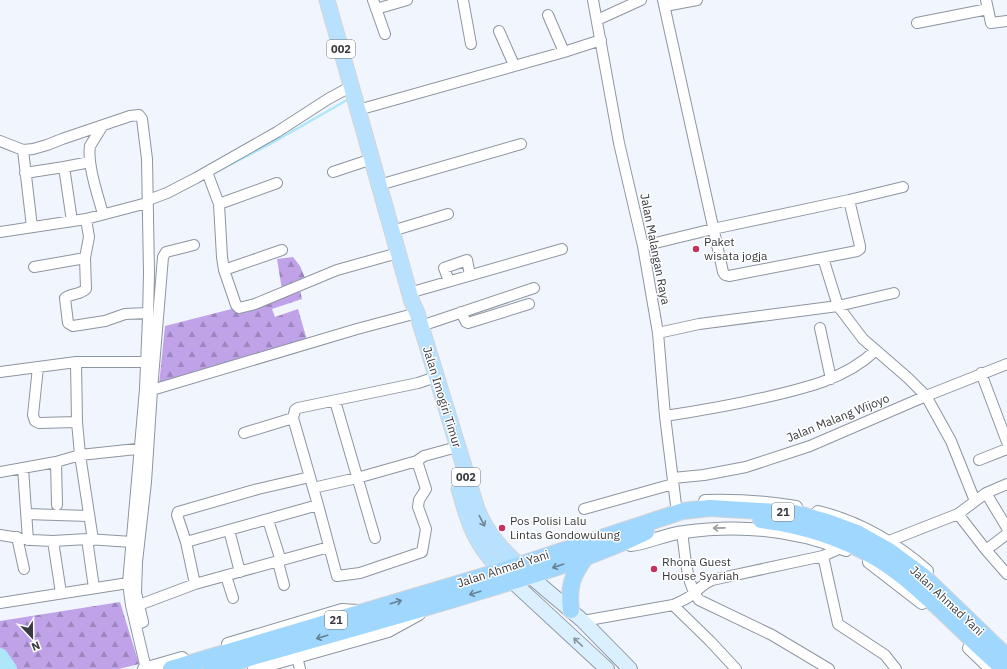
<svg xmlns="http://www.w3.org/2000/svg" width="1007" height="669" viewBox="0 0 1007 669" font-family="'IBM Plex Sans',sans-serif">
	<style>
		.forest { fill: url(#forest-firs) }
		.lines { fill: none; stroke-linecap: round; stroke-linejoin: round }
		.stream { stroke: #aee7fa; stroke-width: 2.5 }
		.river { stroke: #aee7fa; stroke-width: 16 }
		.minor-casing { stroke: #8d95a1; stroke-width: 12 }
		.tertiary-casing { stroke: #8d95a1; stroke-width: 14 }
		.secondary-casing { stroke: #8d95a1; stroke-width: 16 }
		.primary-casing { stroke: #d3d4d5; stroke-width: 17 }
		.trunk-casing { stroke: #d3d4d5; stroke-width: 18 }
		.minor { stroke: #fff; stroke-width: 10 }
		.tertiary { stroke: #fff; stroke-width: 12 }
		.secondary { stroke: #dbf0ff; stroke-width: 14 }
		.primary { stroke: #b8e1ff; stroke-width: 15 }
		.trunk { stroke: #a0d7ff; stroke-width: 16 }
		.oneway { stroke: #718595 }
		.oneway2 { stroke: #9b9c9f }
		.oneway3 { stroke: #668195 }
		.oneway4 { stroke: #89959f }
		.poi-dot { fill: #c13361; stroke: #fff; stroke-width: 1.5 }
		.labels { text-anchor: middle; stroke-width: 3; stroke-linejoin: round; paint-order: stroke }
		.shield { fill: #fff; stroke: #737579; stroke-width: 1 }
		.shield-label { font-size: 11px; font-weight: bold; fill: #373a3f }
		.poi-label { font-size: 12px; fill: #373a3f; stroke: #fff; text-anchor: start }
		.street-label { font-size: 12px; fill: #373a3f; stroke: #fff }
	</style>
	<defs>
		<pattern id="forest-firs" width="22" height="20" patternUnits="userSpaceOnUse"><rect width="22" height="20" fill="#c0a2e9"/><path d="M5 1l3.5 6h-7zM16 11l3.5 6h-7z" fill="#9d85be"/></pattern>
	</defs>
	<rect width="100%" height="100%" fill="#f1f6fe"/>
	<path class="forest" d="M293,257L300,266L308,285L300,290L302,299L272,309L275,317L298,309L307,340L159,385L165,326L283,296L277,259Z
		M120,602L139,664L119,669H0V621Z"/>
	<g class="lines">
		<path class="stream" d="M212,174L272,143L347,100"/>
		<path class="river" d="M0,656L9,669"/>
		<defs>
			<path id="minor" d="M373,0L385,34
				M463,0L471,44
				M593,0L619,143L643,246L658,333L665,416L676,505
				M663,0L723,272L725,275L729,276L857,251L860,249V246L849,200
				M986,0L991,23L1007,21
				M665,6L697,0
				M376,9L407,0
				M548,15L564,52
				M597,20L641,0
				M917,23L988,9
				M499,31L514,65
				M358,110L564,52L601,40
				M103,125L90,146C87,164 98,196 103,214
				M0,141L23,150L33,149L47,145L62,139L130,116L139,115L142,119L147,159L149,273L148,317L145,389L128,583L131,605L146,669
				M23,150L32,227
				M64,167L72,221
				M207,172L219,204L222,257L224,270L236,305L239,308L255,304L337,270L398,253
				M333,172L372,159
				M25,173L64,167L90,162
				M379,185L521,144
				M219,204L277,183
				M86,219L89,237L85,258L86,289C80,295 71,293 65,298L68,323L73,326L105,321L125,314L148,313
				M392,231L448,214
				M0,232L86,219L147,203L151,199L167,193L196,178L277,132L328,99L352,86
				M643,246L713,229L849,200L903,187
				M823,258L838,306L863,339L908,378L926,396L951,441L975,501
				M34,267L85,258
				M224,270L282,250
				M449,281L444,268L467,260L470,275
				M409,293L562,249
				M461,312L466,322L468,323L529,304
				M421,326L534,288
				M820,328L831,379
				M658,333L699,324L838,306L894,293
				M76,362L77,422L80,455L93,540
				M38,367L33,415L35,421L39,423L77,422
				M0,372L76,362H151
				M981,373L1007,442
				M147,389L152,390L357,329L417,313
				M335,401L375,538
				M665,416C699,411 733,405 767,397C806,388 845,379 875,351
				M244,433L293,418
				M979,460L1007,449
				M56,462L57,505
				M23,468L28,540
				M0,472L56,462L80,455L146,448
				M310,477L258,489L178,512L177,515L186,542L195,584L329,547
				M673,478L704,475L746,467L810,446L926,396L1007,364
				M313,488L357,478L417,461L424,456L457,447
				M986,493L1007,528
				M318,505L337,576L360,573L422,552L426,529L418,507L419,500L426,489L417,461
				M584,509L673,484
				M26,514L88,516
				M958,514L986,550L1007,574
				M268,520L281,561
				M229,530L240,572
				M682,532C685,551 686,585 699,600L772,635L829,669
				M0,535L32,540L53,541L87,539L132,542
				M17,537L24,569
				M87,539L94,588
				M53,541L61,593
				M889,541L958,514L986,493L1007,484
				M186,542L318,505L293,418L295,410L298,408L418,383L436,377
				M986,550L1007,534
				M823,556L838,624L885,655L896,669
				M278,562L284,585
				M226,576L233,598
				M0,603L128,583
				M139,605L195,584
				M673,605L710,641L736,669
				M583,621L673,605C680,602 687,599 693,594C701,587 701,585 712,580L823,556L841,548
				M136,625L143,622L136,593L137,562L146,482L152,390L163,257L166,252L194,245
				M297,657L300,669"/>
			<path id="tertiary" d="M705,501C736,500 766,502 796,507
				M818,512C859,522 895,543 927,571
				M631,545C648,543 666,534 684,532C740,524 793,529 846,550
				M869,562L922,603
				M228,644L342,610L358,611
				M969,648L991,669
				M144,669L182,658
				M254,669L388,631L419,614"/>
			<path id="secondary" d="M530,576L583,621L630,669
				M513,582L607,669"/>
			<path id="primary" d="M327,0L412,302L417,313L477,509C487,535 506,554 527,573
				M459,489C464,505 468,524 477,539C485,554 497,567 509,578"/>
			<path id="trunk" d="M761,520C801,525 838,536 873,556C898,570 919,590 940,609C961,629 982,650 1004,669
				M571,610C568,587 572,575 586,557
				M171,669L501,571L683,511L710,508L794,513L827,522L857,533L889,551L924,577L1007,657
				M211,669C302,642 394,618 484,590C539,573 594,557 646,532"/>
		</defs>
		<use href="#minor" class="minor-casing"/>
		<use href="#tertiary" class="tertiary-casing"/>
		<use href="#secondary" class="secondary-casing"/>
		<use href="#primary" class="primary-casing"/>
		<use href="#trunk" class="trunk-casing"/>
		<use href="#minor" class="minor"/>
		<use href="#tertiary" class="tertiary"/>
		<use href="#secondary" class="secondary"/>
		<use href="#primary" class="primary"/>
		<use href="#trunk" class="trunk"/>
	</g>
	<defs><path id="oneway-shaft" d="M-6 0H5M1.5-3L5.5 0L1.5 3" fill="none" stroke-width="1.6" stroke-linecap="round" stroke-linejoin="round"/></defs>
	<use class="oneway" href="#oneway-shaft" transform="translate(482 521) rotate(63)"/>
	<use class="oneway2" href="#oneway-shaft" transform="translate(719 528) rotate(179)"/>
	<g class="oneway3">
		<use href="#oneway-shaft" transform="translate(558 566) rotate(161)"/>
		<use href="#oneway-shaft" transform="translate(475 593) rotate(163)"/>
		<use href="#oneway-shaft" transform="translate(396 602) rotate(-17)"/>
		<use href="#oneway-shaft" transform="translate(322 637) rotate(164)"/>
	</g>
	<use class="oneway4" href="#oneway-shaft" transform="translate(578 642) rotate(-137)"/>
	<g class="poi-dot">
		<circle cx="696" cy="249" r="4"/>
		<circle cx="502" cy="528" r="4"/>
		<circle cx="654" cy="569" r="4"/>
	</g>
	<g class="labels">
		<g class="shield">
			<rect x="327" y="40" width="28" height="18" rx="3"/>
			<rect x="452" y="468" width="28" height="18" rx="3"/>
			<rect x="772" y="503" width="22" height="18" rx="3"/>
			<rect x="325" y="611" width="22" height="18" rx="3"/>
		</g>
		<g class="shield-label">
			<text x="341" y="53">002</text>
			<text x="466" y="481">002</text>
			<text x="783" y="516">21</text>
			<text x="336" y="624">21</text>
		</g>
		<g class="poi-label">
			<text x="704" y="246">Paket<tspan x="704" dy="14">wisata jogja</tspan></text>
			<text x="510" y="525">Pos Polisi Lalu<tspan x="510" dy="14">Lintas Gondowulung</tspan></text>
			<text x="662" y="566">Rhona Guest<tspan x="662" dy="14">House Syariah</tspan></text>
		</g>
		<g class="street-label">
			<text transform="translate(655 249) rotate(79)" y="4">Jalan Malangan Raya</text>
			<text transform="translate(442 397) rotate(73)" y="4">Jalan Imogiri Timur</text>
			<text transform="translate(838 418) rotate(-22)" y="4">Jalan Malang Wijoyo</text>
			<text transform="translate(503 569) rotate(-18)" y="4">Jalan Ahmad Yani</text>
			<text transform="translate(947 601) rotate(43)" y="4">Jalan Ahmad Yani</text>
		</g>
	</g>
	<g transform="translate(32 637) rotate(158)" stroke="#ffffff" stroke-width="3" paint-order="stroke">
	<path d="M0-3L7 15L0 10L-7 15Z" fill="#373a3f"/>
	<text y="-6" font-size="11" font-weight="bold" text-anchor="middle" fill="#373a3f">N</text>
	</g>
</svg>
